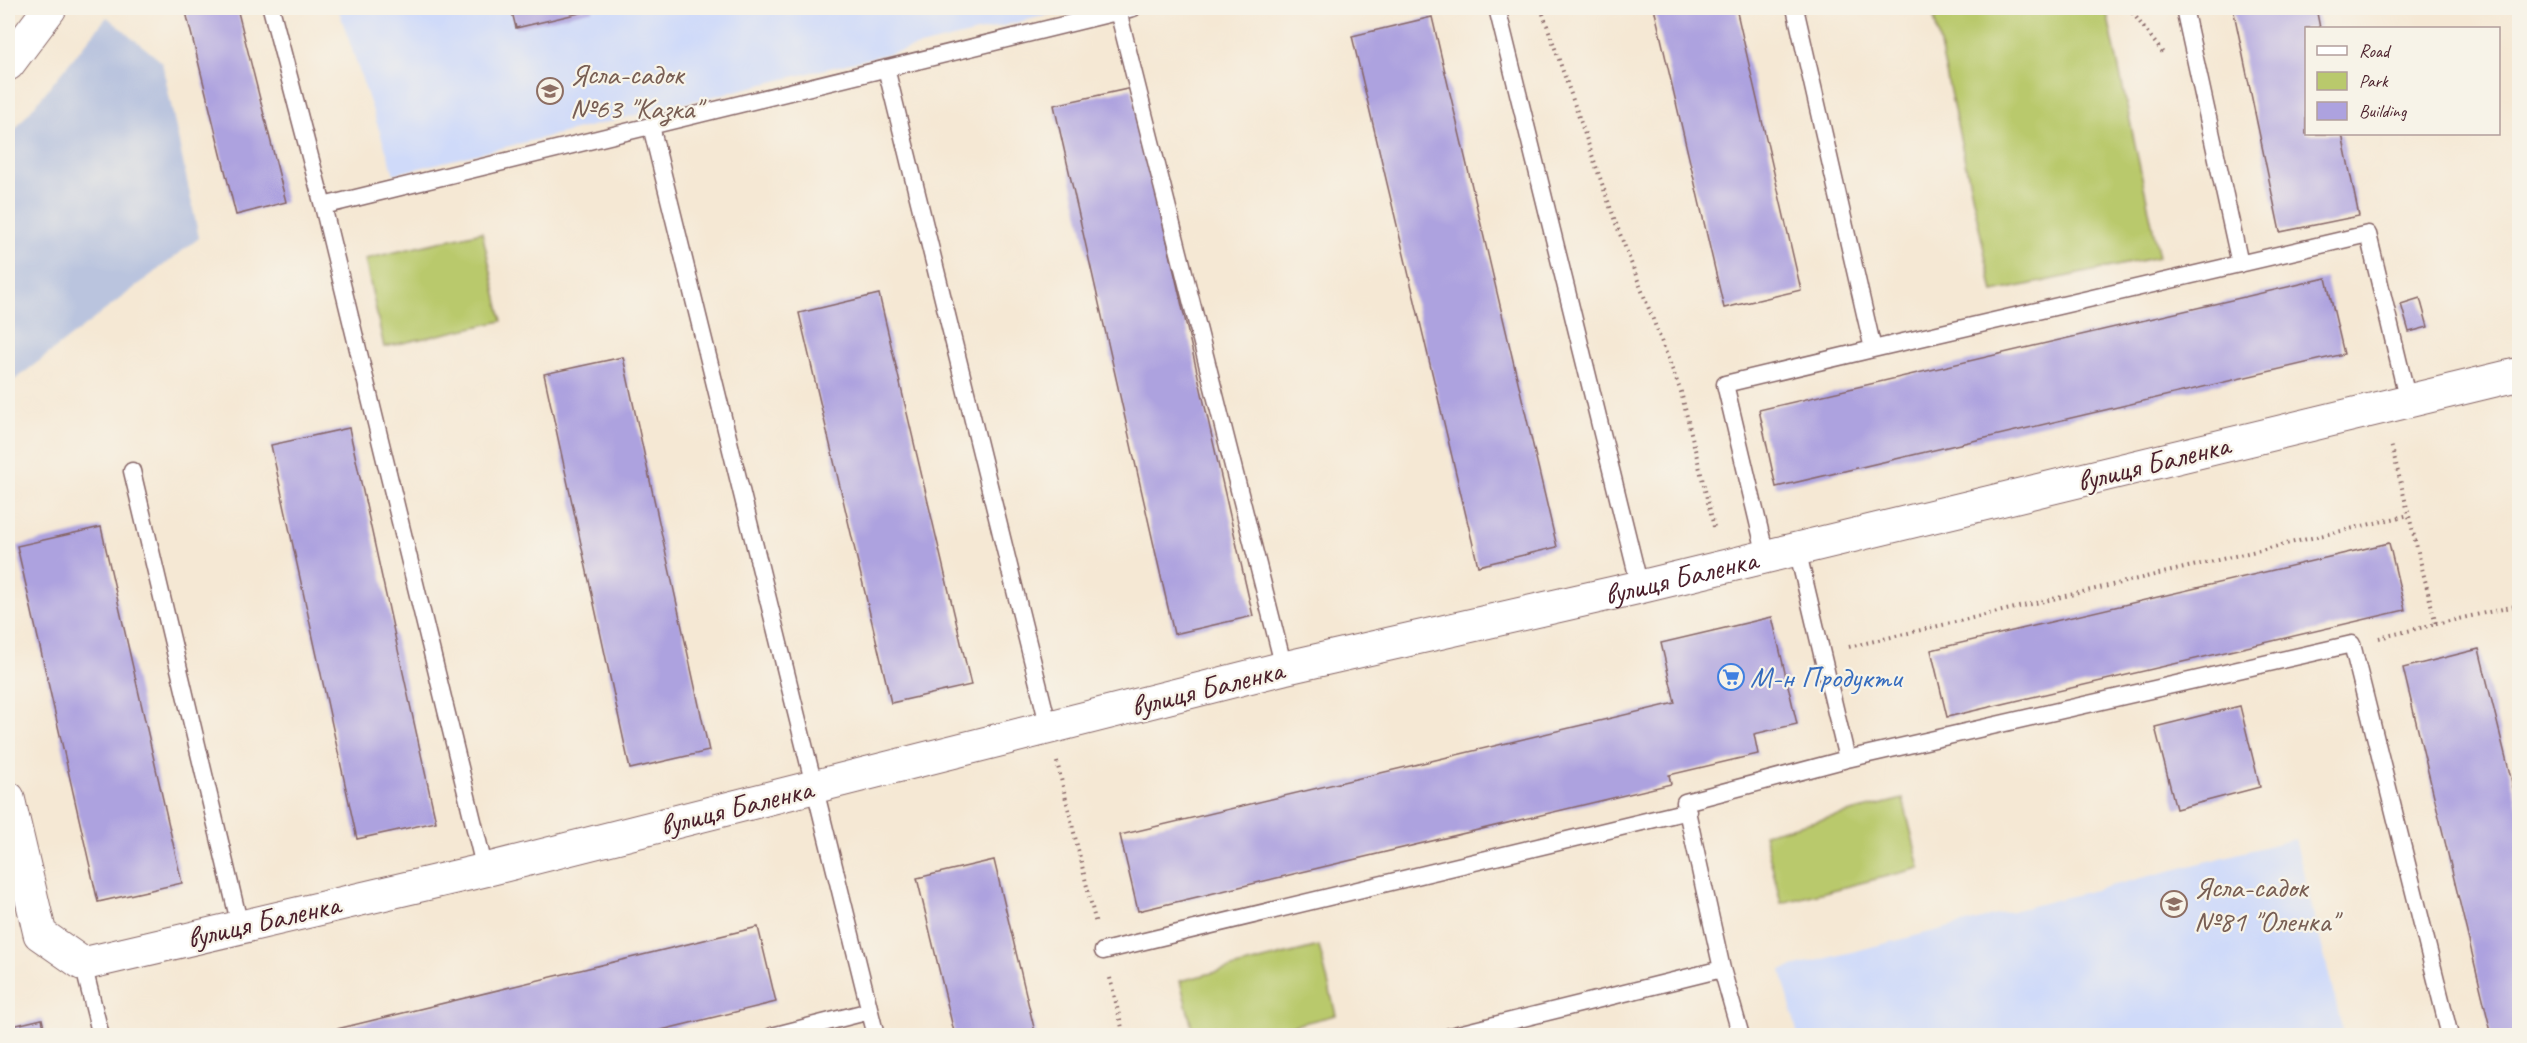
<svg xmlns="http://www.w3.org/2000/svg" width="2527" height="1043" viewBox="0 0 2527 1043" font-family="Caveat,sans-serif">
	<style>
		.built { fill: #cfdaf9 }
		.industrial { fill: #bac4de }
		.green { fill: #b9c96c; stroke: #82744c; stroke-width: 1.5 }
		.building { fill: #ada2df }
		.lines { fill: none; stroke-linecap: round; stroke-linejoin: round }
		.service-casing { stroke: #866566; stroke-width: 19 }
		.minor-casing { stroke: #866566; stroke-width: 35 }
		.path { stroke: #866566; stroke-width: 4; stroke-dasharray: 1.5 4.5; stroke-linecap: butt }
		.service { stroke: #fff; stroke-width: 16 }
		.minor { stroke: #fff; stroke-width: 33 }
		.labels { text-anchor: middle; stroke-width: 4.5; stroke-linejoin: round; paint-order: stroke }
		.education-label { font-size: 30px; fill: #785e54; stroke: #f7f3e8; text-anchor: start }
		.street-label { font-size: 30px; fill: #4a1f2b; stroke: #f7f3e8 }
		.shop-label { font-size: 30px; fill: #366cbe; stroke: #f7f3e8; text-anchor: start }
	</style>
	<rect width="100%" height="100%" fill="#f7f3e8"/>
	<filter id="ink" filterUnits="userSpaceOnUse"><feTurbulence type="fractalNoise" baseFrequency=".0167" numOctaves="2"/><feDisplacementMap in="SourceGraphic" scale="12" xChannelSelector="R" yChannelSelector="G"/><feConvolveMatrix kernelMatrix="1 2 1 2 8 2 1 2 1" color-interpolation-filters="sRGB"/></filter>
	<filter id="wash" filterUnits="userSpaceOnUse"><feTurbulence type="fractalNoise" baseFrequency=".008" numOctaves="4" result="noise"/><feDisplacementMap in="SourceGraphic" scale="24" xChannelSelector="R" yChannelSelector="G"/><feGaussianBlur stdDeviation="1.35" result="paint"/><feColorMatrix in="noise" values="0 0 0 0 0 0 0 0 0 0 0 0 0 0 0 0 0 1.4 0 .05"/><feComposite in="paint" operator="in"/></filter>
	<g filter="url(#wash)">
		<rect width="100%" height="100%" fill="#f5e8d4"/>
		<path class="built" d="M338,8H1076L394,174Z
			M2295,839L2344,1035H1798L1781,970Z"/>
		<path class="industrial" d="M107,17L162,62L199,238L8,385V138Z"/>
		<path class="green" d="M1978,8H2106L2159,257L1993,292L1934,17Z
			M482,232L502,321L384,347L365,259Z
			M1903,799L1920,868L1781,903L1764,834Z
			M1319,946L1336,1015L1254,1035H1194L1180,981Z"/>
		<g id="blocks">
			<path class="building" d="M185,8H237L286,202L236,215Z
				M511,8H593V10L516,28Z
				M1654,8H1736L1801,290L1724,308Z
				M2233,8H2316L2320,28H2306V134H2342L2359,216L2280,232Z
				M1432,17L1557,547L1478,566L1352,36Z
				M1132,88L1253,616L1174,634L1054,105Z
				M2326,278L2344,354L1776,487L1759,410Z
				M879,294L971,685L891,703L799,313Z
				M2420,298L2428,327L2409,332L2401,304Z
				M623,357L709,751L630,769L544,374Z
				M349,428L436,822L357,839L271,445Z
				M101,527L182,883L98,902L17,546Z
				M2389,543L2405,610L1947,717L1931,650Z
				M1772,617L1797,724L1754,734L1758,754L1669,775L1671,784L1138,911L1120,835L1675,703L1661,643Z
				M2479,649L2520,815V1036H2492L2403,668Z
				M2240,706L2260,787L2176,809L2155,727Z
				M994,860L1036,1036H955L917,878Z
				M758,927L776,1002L637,1036H308Z
				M42,1019L46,1036H8V1027Z"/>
		</g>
	</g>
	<g filter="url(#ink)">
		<use href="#blocks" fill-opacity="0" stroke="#866566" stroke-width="1.5"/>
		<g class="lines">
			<defs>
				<path id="service" d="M271,8L323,206L1133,8
					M1497,8L1640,587
					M2184,8L2240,264
					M1118,11L1284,668
					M886,68L1049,728
					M651,126L876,1036
					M323,206L485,870
					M1873,349L2368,234L2408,401
					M132,471L240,926
					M1766,556L1725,384L1873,349L1795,8
					M1847,759L2352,644L2450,1036
					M1103,951L1688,811
					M83,964L101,1036
					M772,1036L870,1011
					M1450,1036L1722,969
					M1741,1036L1722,969L1685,802L1847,759L1797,549"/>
				<g id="minor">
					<path d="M8,64L50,8"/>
					<path id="s1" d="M8,798L40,934L83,964L485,870L1284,668L1640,587L2520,374"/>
				</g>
			</defs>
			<use href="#service" class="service-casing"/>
			<use href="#minor" class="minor-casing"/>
			<path class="path" d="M1541,8L1615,221L1681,392L1715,531
				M2129,8L2163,53
				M2436,624L2520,605
				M2379,638L2436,624L2391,444
				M1849,647L2409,515
				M1057,762L1096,924
				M1110,978L1124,1036"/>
			<use href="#service" class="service"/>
			<use href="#minor" class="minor"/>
		</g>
	</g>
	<defs>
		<symbol id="school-ring" viewBox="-11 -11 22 22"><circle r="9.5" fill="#f7f3e8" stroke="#8d6e63" stroke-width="1.5"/><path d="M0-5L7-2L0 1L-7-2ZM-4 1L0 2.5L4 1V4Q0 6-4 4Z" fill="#8d6e63"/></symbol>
		<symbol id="supermarket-ring" viewBox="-11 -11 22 22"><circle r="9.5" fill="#f7f3e8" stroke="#3f7fe0" stroke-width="1.5"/><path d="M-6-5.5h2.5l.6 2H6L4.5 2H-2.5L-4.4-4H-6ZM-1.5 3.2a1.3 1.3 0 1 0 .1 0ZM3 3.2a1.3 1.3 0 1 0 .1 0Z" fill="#3f7fe0"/></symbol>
	</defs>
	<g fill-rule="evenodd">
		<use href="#school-ring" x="535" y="76" width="30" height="30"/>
		<use href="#supermarket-ring" x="1716" y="662" width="30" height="30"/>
		<use href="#school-ring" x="2159" y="889" width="30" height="30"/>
	</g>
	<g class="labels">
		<g class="education-label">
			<text x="570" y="84">Ясла-садок<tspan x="570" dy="34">№63 "Казка"</tspan></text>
			<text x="2194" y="897">Ясла-садок<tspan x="2194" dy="34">№81 "Оленка"</tspan></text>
		</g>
		<g class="street-label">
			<text transform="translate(2153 463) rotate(-14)" y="10">вулиця Баленка</text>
			<text dy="10" stroke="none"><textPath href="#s1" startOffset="1836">вулиця Баленка</textPath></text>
			<text transform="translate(1207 688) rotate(-14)" y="10">вулиця Баленка</text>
			<text transform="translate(736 807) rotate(-14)" y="10">вулиця Баленка</text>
			<text transform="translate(263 921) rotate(-13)" y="10">вулиця Баленка</text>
		</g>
		<g class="shop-label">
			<text x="1750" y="687">М-н Продукти</text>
		</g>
	</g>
	<rect width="2527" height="1043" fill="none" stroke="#f7f3e8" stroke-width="30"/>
	<rect x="2305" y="27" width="195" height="108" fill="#f7f3e8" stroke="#b29e9c" stroke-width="1.5"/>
	<rect x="2317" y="46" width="30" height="9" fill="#ffffff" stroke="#b29e9c" stroke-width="1.5"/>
	<text x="2359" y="57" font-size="18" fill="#4a1f2b">Road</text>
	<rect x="2317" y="72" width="30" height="18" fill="#b9c96c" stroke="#b29e9c" stroke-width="1.5"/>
	<text x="2359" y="87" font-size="18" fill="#4a1f2b">Park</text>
	<rect x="2317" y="102" width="30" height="18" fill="#ada2df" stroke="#b29e9c" stroke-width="1.5"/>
	<text x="2359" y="117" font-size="18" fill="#4a1f2b">Building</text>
</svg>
